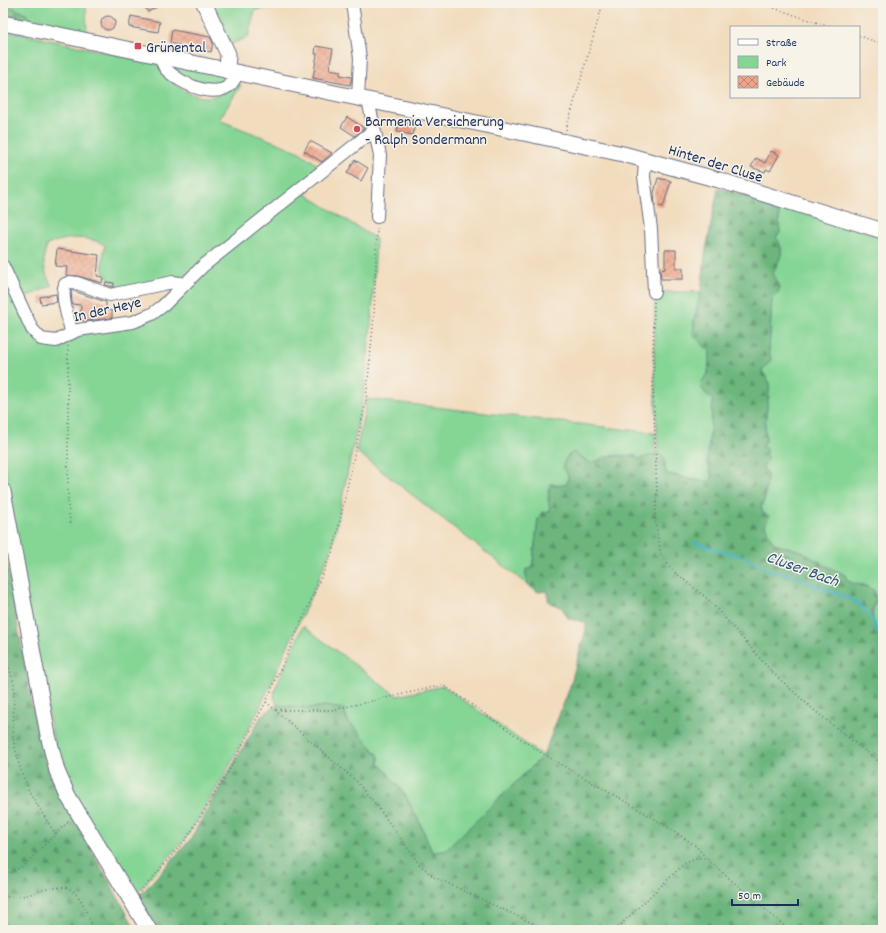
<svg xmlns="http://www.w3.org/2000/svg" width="886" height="933" viewBox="0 0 886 933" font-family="Dekko,sans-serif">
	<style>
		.green { fill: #85d595; stroke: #50827a }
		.forest { fill: url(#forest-firs); stroke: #44726e }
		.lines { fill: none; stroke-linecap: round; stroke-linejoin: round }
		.stream { stroke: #49b5c5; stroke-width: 2.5 }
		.building { fill: url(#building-cross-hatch) }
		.minor-casing { stroke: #666c80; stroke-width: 14 }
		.major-casing { stroke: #666c80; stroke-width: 17 }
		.path { stroke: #666c80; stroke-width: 1.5; stroke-dasharray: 1 3; stroke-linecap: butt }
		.minor { stroke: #fff; stroke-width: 12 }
		.major { stroke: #fff; stroke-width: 15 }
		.poi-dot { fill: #d1495b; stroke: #f7f3e8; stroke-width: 1.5 }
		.labels { text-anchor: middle; stroke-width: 3; stroke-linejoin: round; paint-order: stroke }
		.poi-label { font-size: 16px; fill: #1b2f5e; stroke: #f7f3e8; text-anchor: start }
		.street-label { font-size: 16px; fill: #1b2f5e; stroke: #f7f3e8 }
		.water-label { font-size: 17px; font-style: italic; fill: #29577d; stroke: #f7f3e8 }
	</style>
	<defs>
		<pattern id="forest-firs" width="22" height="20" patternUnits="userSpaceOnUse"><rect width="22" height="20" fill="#6cb67e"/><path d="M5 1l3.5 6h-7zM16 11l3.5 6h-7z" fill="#58946a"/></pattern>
		<pattern id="building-cross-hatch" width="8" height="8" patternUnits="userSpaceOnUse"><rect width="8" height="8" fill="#eea489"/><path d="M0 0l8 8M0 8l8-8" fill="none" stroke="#c08673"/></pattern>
	</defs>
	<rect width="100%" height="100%" fill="#f7f3e8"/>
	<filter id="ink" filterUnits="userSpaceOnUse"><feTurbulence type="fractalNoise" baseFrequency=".025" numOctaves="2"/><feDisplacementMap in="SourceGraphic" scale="8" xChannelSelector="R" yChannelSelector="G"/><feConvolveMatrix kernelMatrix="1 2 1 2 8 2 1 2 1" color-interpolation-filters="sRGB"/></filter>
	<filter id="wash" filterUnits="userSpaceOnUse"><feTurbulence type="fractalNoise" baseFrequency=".012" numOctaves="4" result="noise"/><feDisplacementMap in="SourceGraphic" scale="16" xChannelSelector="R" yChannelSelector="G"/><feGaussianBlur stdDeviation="0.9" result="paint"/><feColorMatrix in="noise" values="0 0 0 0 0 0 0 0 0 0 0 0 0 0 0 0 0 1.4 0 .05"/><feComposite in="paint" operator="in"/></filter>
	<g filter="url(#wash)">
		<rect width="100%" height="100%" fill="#f2dcbe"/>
		<path class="green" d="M3,3H86L87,37L32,24L26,14Z
			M208,3H289L290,5L255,10L248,37L229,45Z
			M3,30L156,63C176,92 207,111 237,84L241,85L219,120L298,151L324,169L187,275L126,289C100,275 100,274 105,245C87,235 65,237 47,245C41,262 44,271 52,286L20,299L3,263Z
			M171,64L229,76V80L213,88L172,71Z
			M301,191L376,239L372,315L363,398L332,547L316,585L259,709L223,778L186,838L132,898L59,769L23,583L3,456V272L33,337L75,333L134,323Z
			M778,205L883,237V642C876,626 869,619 876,601L865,585L855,584L847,581L845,575L790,547L780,546L772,541L765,526L761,507L765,499L767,473L763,468L762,446L766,441L765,425L770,383L762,371L771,360L769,351L772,299L777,294L780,287L773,273C780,257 786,253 776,237L780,233Z
			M655,292H701C694,316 690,332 710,352L708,374L705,376L702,389L713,401L707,462L712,476L711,481L695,480L666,473L664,457L658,453L654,360Z
			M367,399L655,433V454L639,459C633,454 612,455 604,457C599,459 596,463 590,463L580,455L568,475V481L565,485L548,489L550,511L538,519L532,569L526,570V576L529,586L356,451Z
			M303,626L397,696L443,686L543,756L445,851L432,852L419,821L404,793L379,763V756L355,728C350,725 347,721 347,715L325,706L311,708L277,705L274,697L275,689Z"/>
		<path class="forest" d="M3,3L26,14L32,24L3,18Z
			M718,188L778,205L780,233L776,237C786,253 780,257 773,273L780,287L777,294L772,299L769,351L771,360L762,371L770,383L765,425L766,441L762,446L766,449L768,457L763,468L767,473C767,485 766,496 761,507L763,513L769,516L765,526L772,541L780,546L802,551L824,566L845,575L847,581C857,585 865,585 874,590L876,601L872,610V619L883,642V930H153L135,901L189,841L262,715L277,705L311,708L325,706L344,709L347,720L355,728L379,756V763L404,793L419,821L432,852L445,851L543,756L569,690L586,629V622L569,619L561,607L550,603L548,599V591L538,592L529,586L526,576V569H532L538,519L542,512L547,513L550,511L548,499L550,484L565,485L568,481V475L563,468C564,459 566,455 574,452L590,463L613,456L634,455L639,459L658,453L664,457L666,473C675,476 705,485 712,479V476L707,462L713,401L702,389L701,382L708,374L710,352L693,335L694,320L701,292L705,255Z
			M3,542L32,706L49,773L136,930H3Z"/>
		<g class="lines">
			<path class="stream" d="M694,542L720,551L742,556L766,569L796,577L850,599L859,604L875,623L874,626L883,641"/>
		</g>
		<g id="blocks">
			<path class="building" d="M142,3H164L148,12Z
				M131,16L160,22L158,32L129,27Z
				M101 23a7 7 0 1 1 14 0a7 7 0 1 1-14 0Z
				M172,30L210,37L213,43L211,52L170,43Z
				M316,46L333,49L329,69L340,71V75L352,77L350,85L313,78L317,54H315Z
				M347,117L364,128L355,136L341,127Z
				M398,122L415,124L413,135L397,132Z
				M310,141L332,153L322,162L304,151Z
				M771,151L779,155L770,171L766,169L765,172L751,167L756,158L765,163Z
				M355,160L368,168L361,181L347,173Z
				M658,178L671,181L663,207L655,205L654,193Z
				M57,249L99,255L97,276L103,277L102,283L78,276L66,275L67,267L55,266Z
				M665,250H676V268H683V279H661L660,270L665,269Z
				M106,282L114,283V287L105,285Z
				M71,290L106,302V310L112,311V318L87,321L80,320L81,305L72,304Z
				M56,294L57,302L41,304L40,297Z"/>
		</g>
	</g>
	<g filter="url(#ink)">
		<use href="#blocks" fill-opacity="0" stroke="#666c80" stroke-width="1"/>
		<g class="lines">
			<defs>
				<path id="minor" d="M352,3L360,58L358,98
					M161,57C162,61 163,65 165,68C181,86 228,106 237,73
					M368,100L380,155L377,217
					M645,159L644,177L651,229L654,292
					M3,266L32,329L41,339L56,341L78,330L133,322L152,314L164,305L203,266L374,130
					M71,332C69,319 60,296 65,284L70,282L77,283L110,295L173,282L185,284"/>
				<path id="major" d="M204,3L228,54L227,71
					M3,23L623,154L719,180L883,231
					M3,491L48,735L57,771L68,796L149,930"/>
			</defs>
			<use href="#minor" class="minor-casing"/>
			<use href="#major" class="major-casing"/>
			<path class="path" d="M759,3L830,27
				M859,36L883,44
				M566,130L603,3
				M654,302L653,384L657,495L655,520L661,554L671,569L709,600L772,672L815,711L883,765
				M68,346V506L71,526
				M3,649L14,683L13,739L20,768L29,791L55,834
				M266,702L356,781L377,806L419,864L434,877L547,930
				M276,710H332L443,685L543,754L652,817L696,846L707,859
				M3,876L23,866L69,821
				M140,892L187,838L224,779L266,702L334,548L366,401L374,316L377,228
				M3,896C14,898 24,896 34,893C77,878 79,894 94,930
				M615,930L684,864L696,859H707L789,930"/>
			<use href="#minor" class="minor"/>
			<use href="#major" class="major"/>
		</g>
	</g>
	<g class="poi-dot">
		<rect x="134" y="42" width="8" height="8" rx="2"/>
		<circle cx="357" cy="129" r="4"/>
	</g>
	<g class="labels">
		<g class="poi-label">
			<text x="146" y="52">Grünental</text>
			<text x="365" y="126">Barmenia Versicherung<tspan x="365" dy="18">- Ralph Sondermann</tspan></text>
		</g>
		<g class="street-label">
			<text transform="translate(716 162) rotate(17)" y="6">Hinter der Cluse</text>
			<text transform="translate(107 308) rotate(-13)" y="6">In der Heye</text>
		</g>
		<g class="water-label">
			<text transform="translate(803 568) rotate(20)" y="6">Cluser Bach</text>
		</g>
	</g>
	<rect width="886" height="933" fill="none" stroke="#f7f3e8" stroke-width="16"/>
	<rect x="730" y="26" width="130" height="72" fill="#f7f3e8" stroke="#9fa5b1"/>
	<rect x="738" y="39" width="20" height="6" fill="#ffffff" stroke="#9fa5b1"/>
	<text x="766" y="46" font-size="12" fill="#1b2f5e">Straße</text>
	<rect x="738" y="56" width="20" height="12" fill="#85d595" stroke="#9fa5b1"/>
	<text x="766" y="66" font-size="12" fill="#1b2f5e">Park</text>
	<rect x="738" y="76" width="20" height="12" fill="url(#building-cross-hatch)" stroke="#9fa5b1"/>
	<text x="766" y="86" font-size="12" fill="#1b2f5e">Gebäude</text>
	<path d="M732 899v6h66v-6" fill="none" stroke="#1b2f5e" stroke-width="2"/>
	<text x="738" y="899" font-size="12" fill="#1b2f5e" stroke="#f7f3e8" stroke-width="3" paint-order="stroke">50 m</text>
</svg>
